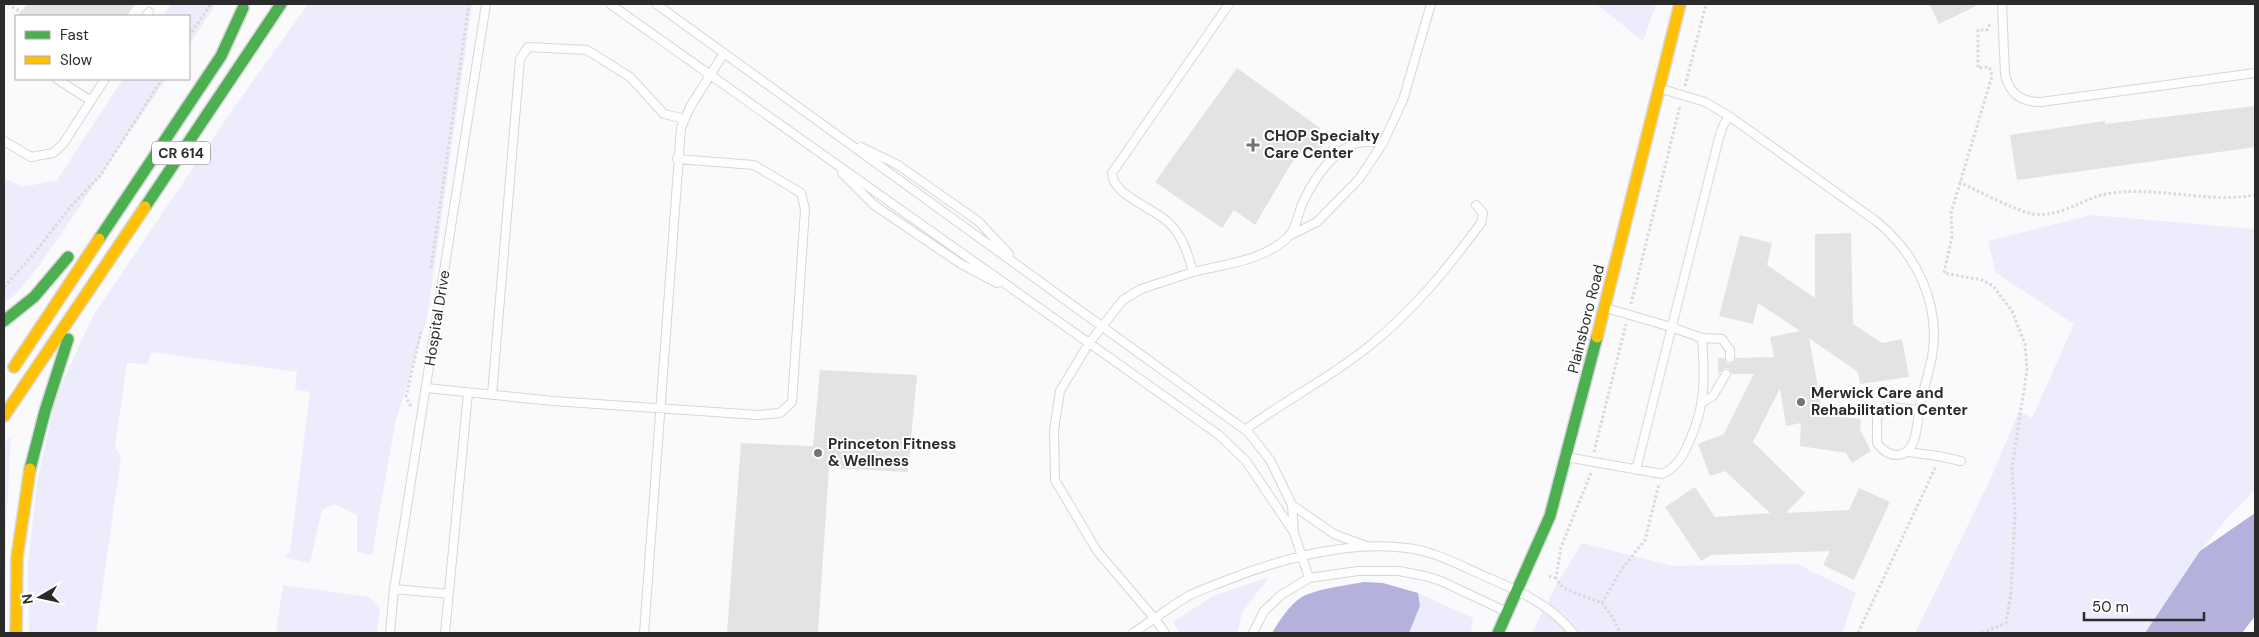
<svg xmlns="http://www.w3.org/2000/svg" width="2259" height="637" viewBox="0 0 2259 637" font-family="'DM Sans',sans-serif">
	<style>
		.green { fill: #ececfd }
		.water { fill: #b4b1dd }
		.building { fill: #e3e3e5 }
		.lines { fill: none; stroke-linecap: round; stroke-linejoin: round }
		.lane-casing { stroke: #d7d7d9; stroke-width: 10 }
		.fast-casing { stroke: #d7d7d9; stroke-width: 14 }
		.slow-casing { stroke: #d7d7d9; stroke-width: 14 }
		.path { stroke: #d9d9da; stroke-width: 3; stroke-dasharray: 2.5 2.5; stroke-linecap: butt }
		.lane { stroke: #fefeff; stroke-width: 8 }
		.fast { stroke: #4caf50; stroke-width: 11 }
		.slow { stroke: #ffc107; stroke-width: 11 }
		.poi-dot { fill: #737375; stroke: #fff; stroke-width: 2 }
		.labels { text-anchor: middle; stroke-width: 4; stroke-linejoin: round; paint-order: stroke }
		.shield { fill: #fff; stroke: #6b6b6b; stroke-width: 1 }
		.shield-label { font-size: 14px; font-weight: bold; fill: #2b2b2c }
		.poi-label { font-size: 15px; font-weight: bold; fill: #2b2b2c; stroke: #fff; text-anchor: start }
		.street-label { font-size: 15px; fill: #2b2b2c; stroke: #fff }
	</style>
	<rect width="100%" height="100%" fill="#fafafc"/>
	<path class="green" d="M171,4H216L189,45V16H163Z
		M308,4H472L427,319L395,424L372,555L357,552V515L334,504L322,510L310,563L285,558L290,551L310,392L295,389L297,372L151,352L148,364L127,363L115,447L121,457L96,633H29L28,565L37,483L56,396L93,316L230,113Z
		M1596,4H1656L1643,41Z
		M123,79H166L39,266L17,293L4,303V178L23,187L57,180Z
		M2091,215L2255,229V490L2229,516L2200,551L2145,633H1915L1991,478L2019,411L2032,418L2074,324L1996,273L1988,241Z
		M11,436L6,529L5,633H4V443Z
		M1582,543L1673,566L1797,564L1856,593L1842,633H1532L1559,580Z
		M1269,577L1242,613L1237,633H1179L1173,622L1213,596Z
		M283,585L369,597L380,608L377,633H276Z
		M1418,593L1473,618L1471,633H1409L1420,606Z"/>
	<path class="water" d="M2255,513V616L2242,633H2145L2200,551Z
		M1364,582L1383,583L1418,593L1420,606L1409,633H1272C1280,620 1289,605 1302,597C1316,589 1348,585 1364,582Z"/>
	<path class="building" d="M27,4H135L127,16H18Z
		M1929,4H1980L1939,24Z
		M1237,68L1320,128L1319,132L1328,141L1313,156L1304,148L1291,164L1255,225L1234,210L1222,228L1155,182Z
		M2255,106V147L2017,180L2010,135L2105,121V124Z
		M1851,233L1853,324L1882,343L1902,339L1909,377L1860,384L1858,372L1809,338L1823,415L1861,419L1860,429L1871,451L1852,463L1846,453L1800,446L1801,423L1786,426L1780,388L1753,442L1805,493L1786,513L1849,510L1859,488L1890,502L1854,580L1823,565L1830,551L1711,555L1701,561L1665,507L1695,487L1715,517L1770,513L1725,471L1710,476L1698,444L1724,434L1754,374H1732L1729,369L1726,368L1718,374V358H1724L1727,363L1730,364L1736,358L1774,357L1770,337L1800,331L1758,303L1753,324L1719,316L1740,235L1772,243L1767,265L1815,298V234Z
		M820,370L917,375L908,472L829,468L818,633H727L741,443L813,446Z"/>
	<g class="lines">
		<defs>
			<path id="lane" d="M610,4L1219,435L1246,461L1293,531
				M656,4L1248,432L1270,460L1292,505L1294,533L1309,578
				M2002,4L2005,75C2010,94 2021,102 2041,102L2255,73
				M146,16L149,12
				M57,79L91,101
				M1662,89L1705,102L1729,116L1876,221C1917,254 1941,305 1932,357C1928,375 1923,392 1919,410
				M4,141L31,157L53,153L63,144L105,79
				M861,147L898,165L978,221L1009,254
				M842,173L874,205L961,264L997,283
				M1291,235L1317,222L1359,179L1383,143L1403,100L1431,4
				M1193,272C1226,264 1263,261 1288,237C1297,229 1298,212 1303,202C1314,179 1336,144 1364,142C1370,141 1377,143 1383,143
				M1702,338L1722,339L1730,350V358
				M426,388L553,401L758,415L780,413L792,402L805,209L801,193L754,165L677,159
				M492,395L520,59L528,47L587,50L630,77L664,114L685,119
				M1703,402L1713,396L1726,374
				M1890,407L1919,410C1917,425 1917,454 1897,455C1888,455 1882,450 1877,443V418L1884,408Z
				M1245,430C1285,400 1330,378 1368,347C1412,312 1448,268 1481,223L1483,213L1476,205
				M1908,452L1938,456L1961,461
				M1566,457L1662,474C1676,468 1684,455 1689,442C1706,405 1705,378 1702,338L1671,327L1606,308
				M1636,470L1719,138L1723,126L1729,116
				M1292,505L1334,534L1366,546
				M394,589L449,594
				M390,633L394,589L486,4
				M445,633L468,393
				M644,633L681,128L690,107L724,53
				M1133,633C1152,621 1171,606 1190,595C1200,590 1212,586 1222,582C1276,560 1347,540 1407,548C1435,551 1463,567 1489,578C1521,592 1551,605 1573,633
				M1165,633L1155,619L1097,551L1055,480L1054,430L1060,391L1089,343L1123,300L1141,289L1193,272C1188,254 1183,237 1169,223C1154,208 1112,195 1112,173L1229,4
				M1253,633L1264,611L1281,595L1309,578L1358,571H1399L1425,576L1441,581L1507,612"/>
			<path id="fast" d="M145,207L281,4
				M99,239L221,56L243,8
				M4,321L34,297L68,257
				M30,469L45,411L68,339
				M1498,633L1550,516L1597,337"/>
			<path id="slow" d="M1597,337L1680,4
				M14,367L99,239
				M4,416L145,207
				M16,633L17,557L30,469"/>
		</defs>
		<use href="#lane" class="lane-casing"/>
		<use href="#fast" class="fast-casing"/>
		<use href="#slow" class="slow-casing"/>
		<path class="path" d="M8,4L21,12
			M189,36L211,4
			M1685,86L1706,4
			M1959,182C1978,191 2014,210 2033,214C2060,218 2081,199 2106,194C2156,185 2206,204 2255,195
			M431,268L469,4
			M4,287L32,256L72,205L100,176L162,79
			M1631,304L1680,106
			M411,406L406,397L421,331
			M1594,452L1626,324
			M1591,473L1561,547L1556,578L1563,588L1602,603L1613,618L1620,633
			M1549,576L1556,578
			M1602,603L1621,570L1645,540L1659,484
			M1858,633L1936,466
			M1982,633L2006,623L2011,593L2015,512L2012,468L2027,370L2025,344L2012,311L1993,286L1982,280L1944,273L1952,237L1951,213L1992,76L1991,70L1988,67L1978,68V30H1987L1990,24"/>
		<use href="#lane" class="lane"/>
		<use href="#fast" class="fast"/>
		<use href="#slow" class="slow"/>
	</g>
	<g class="poi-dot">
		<path d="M1250.5 137.5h5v5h5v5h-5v5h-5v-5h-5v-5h5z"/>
		<circle cx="1801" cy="402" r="5"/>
		<circle cx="818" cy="453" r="5"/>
	</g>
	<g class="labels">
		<rect class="shield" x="152" y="141.5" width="58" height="23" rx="4"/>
		<g class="shield-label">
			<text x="181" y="158">CR 614</text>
		</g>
		<g class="poi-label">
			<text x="1264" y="141">CHOP Specialty<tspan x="1264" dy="17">Care Center</tspan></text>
			<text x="1811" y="398">Merwick Care and<tspan x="1811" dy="17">Rehabilitation Center</tspan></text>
			<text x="828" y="449">Princeton Fitness<tspan x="828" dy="17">&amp; Wellness</tspan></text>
		</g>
		<g class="street-label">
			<text transform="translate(437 318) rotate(-81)" y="5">Hospital Drive</text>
			<text transform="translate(1586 319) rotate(-76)" y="5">Plainsboro Road</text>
		</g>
	</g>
	<rect width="2259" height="637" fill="none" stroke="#2b2b2c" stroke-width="10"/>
	<rect x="15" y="15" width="175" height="65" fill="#ffffff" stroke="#aaaaab"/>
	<rect x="25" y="31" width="25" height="8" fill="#4caf50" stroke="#aaaaab"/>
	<text x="60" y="40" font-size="15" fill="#2b2b2c">Fast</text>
	<rect x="25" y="56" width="25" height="8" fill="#ffc107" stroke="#aaaaab"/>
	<text x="60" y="65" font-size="15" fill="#2b2b2c">Slow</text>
	<g transform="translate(40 597) rotate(261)" stroke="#ffffff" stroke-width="4" paint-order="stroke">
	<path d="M0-4L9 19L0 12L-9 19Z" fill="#2b2b2c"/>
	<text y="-8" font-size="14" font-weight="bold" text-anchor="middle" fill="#2b2b2c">N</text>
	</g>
	<path d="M2084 612v8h120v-8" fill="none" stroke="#2b2b2c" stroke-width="2.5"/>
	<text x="2092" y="612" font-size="15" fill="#2b2b2c" stroke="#ffffff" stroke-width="4" paint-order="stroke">50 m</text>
</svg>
